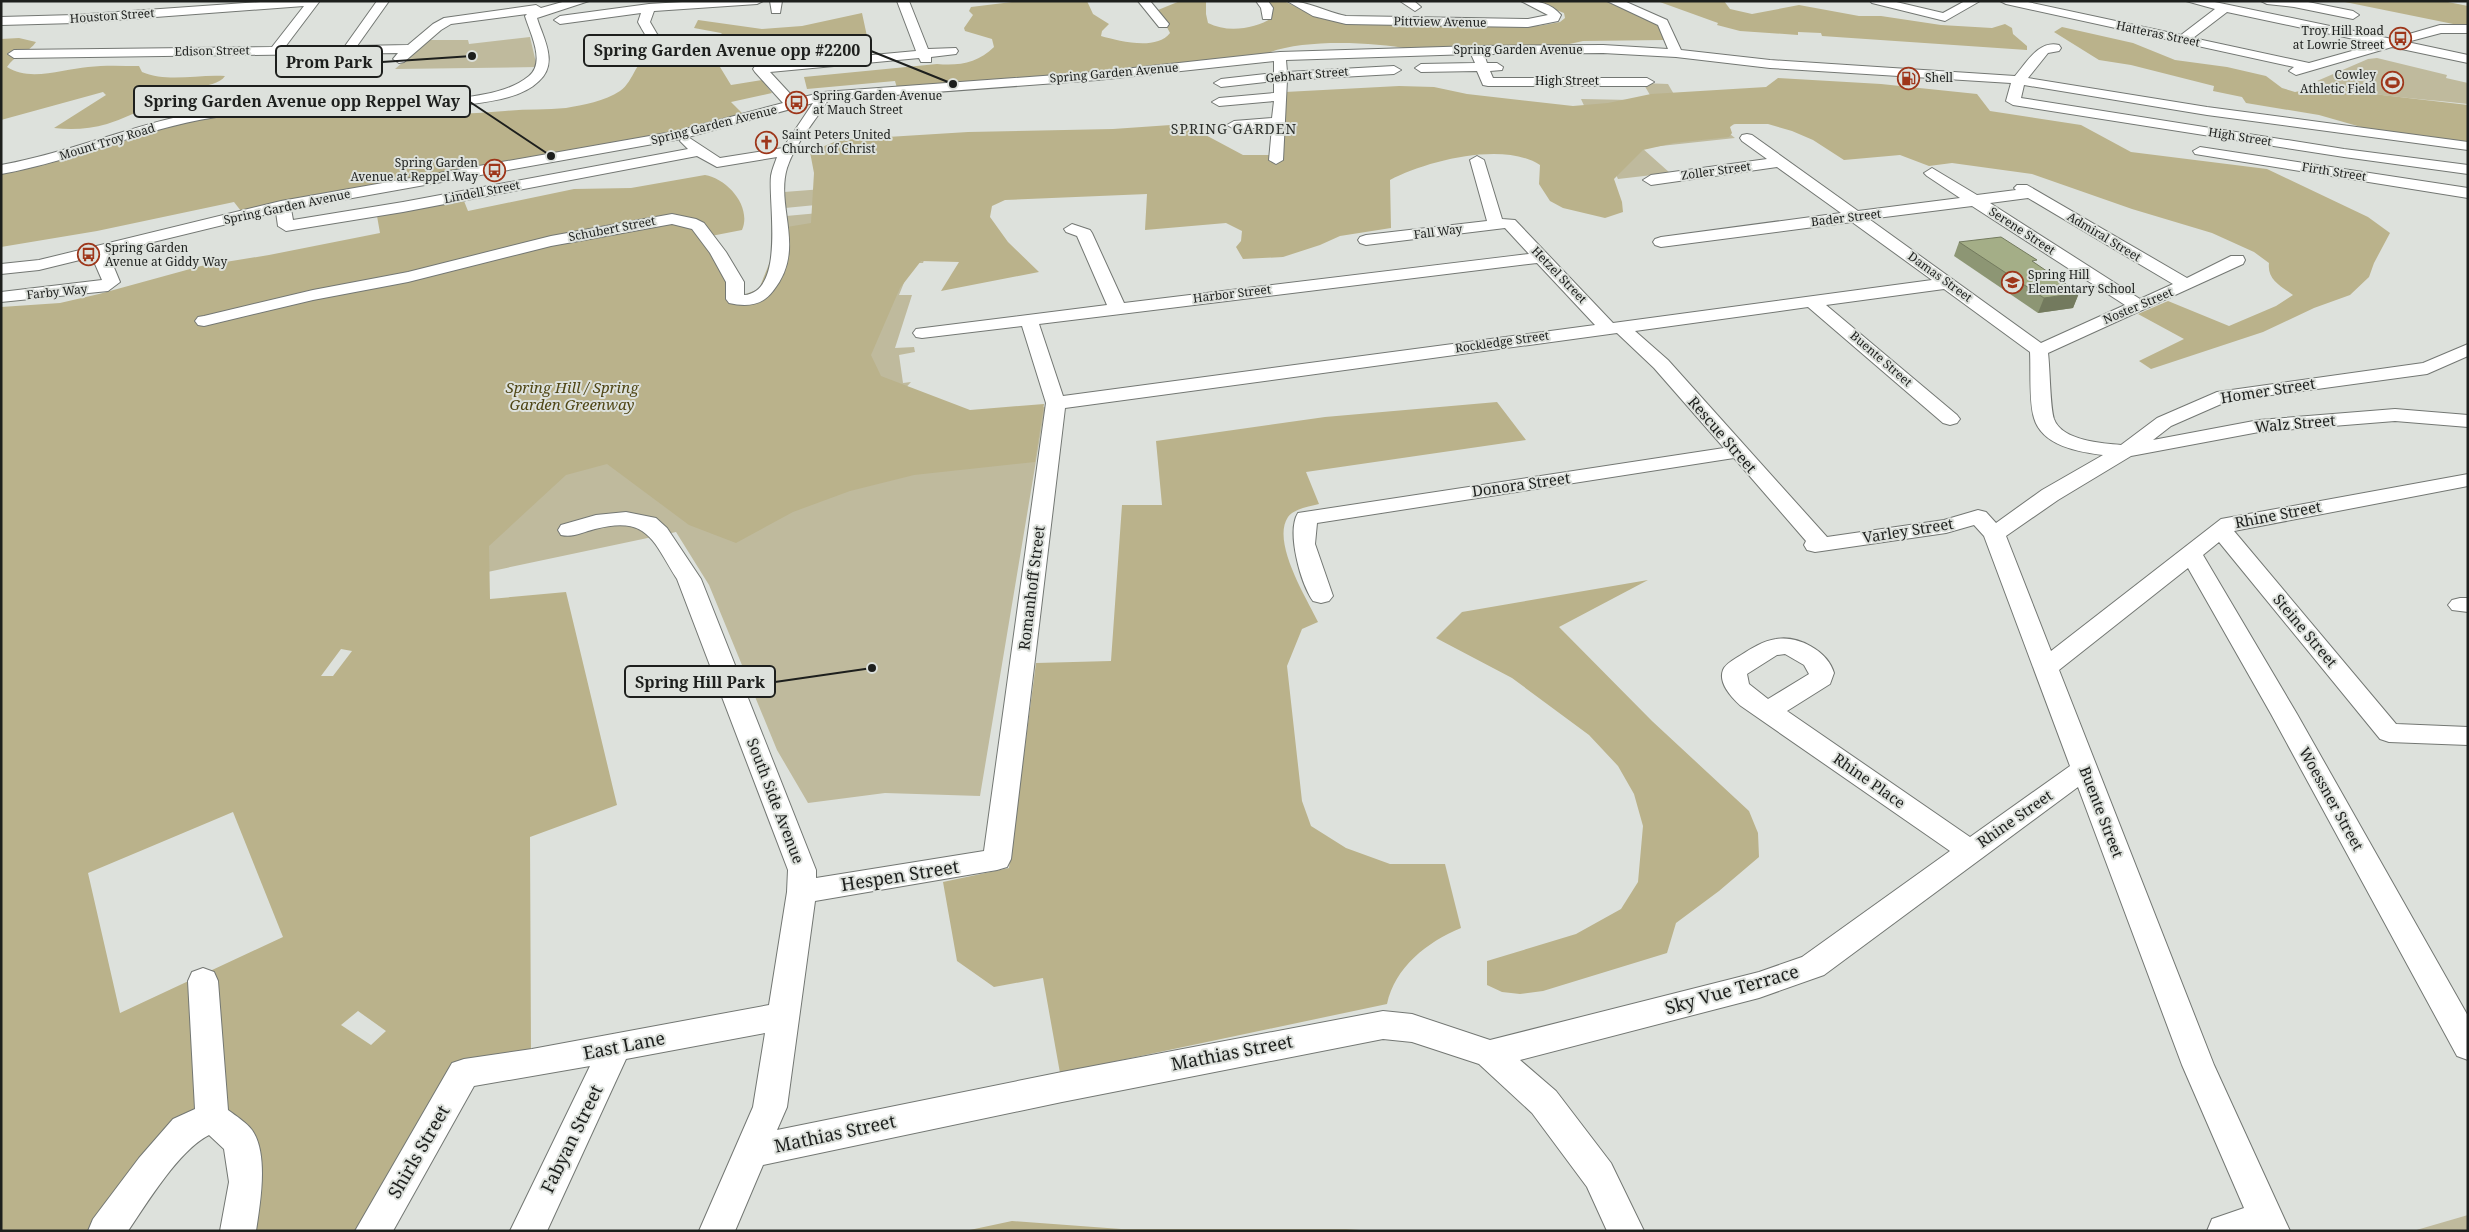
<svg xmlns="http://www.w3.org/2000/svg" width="2469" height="1232" viewBox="0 0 2469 1232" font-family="'Noto Serif',serif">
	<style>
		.green { fill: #bfba9d }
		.forest { fill: #bab28b; fill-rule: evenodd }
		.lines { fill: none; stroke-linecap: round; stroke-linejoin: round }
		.minor-casing { stroke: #737773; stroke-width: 2 }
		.minor { fill: #fff; fill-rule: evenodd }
		.wall { fill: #8d9674 }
		.shaded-wall { fill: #737a5e }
		.building { fill: #a4ae87; stroke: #737a5e }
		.labels { text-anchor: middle; stroke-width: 4; stroke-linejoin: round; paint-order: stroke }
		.far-street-label { font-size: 12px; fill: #1d1f1d; stroke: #dde1dc }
		.far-poi-label { font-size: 12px; fill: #1d1f1d; stroke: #dde1dc; text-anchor: start }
		.far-neighbourhood-label { font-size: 14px; letter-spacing: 1px; fill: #2c2f2b; stroke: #dde1dc }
		.park-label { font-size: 15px; font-style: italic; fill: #4e4514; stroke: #dde1dc }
		.street-label { font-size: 15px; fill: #1d1f1d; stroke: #dde1dc }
		.near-street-label { font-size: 18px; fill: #1d1f1d; stroke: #dde1dc }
		.leader { fill: none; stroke: #1d1f1d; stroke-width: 2 }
		.callout-dot { fill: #1d1f1d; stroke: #dde1dc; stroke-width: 2 }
		.callout { fill: #dde1dc; stroke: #1d1f1d; stroke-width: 2 }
		.callout-label { font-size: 16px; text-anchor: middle; font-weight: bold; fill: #1d1f1d }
	</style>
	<rect width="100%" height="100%" fill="#dde1dc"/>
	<path class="green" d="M530,37L537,67L395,69L428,40H468L469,44Z
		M2377,58L2447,75L2446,78L2468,83V104C2419,98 2364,97 2317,81L2368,59Z
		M1643,83L1668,84L1686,115L1725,116L1736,124L1720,126L1735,138L1642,148L1670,173L1618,179L1581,99L1631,100L1657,107Z
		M964,151L923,263H912L899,295H912L895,348L914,347L915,352L899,355L903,383L911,382L902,392L907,417L1045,407L980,796L885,793L808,803L777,750L709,585L676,532L1,675L722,315L758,311L786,216L863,209L867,200L785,208L784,192L875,185Z
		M2468,1215V1231H2413Z"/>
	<path class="forest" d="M1020,1H1087L1093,14L1109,24L1102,31L1101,36C1119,41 1156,51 1170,33L1158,10L1180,1H1206V14L1208,23C1227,33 1255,29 1272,18L1271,13L1258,1H1284L1319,18L1343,23L1538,26L1560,22L1565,18L1564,13L1533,1H1605L1658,23L1664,40L1583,41L1556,47L1410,49C1371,42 1304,39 1268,53L1267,56L1119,72L897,88L895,81L807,89L804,77L937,64C959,66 978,63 994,47L992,39L965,31L964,28L973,15L969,11L971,7Z
		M1657,1H1724L1730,9L1752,14L1799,5L1859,16H1881L1941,25L1992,28L2005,24L2012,28L2013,34L2027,46V50L1822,36L1821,33L1798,32V35L1740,31L1717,25L1718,23Z
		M2340,1H2443L2468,6V27Z
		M862,13L868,41L805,45L806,62L767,66L743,62L720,67L731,85L762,80L772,93L731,102L743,114L650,138L241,211L234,202L97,231L1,247V172C47,165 90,151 134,138C165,128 197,117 230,114C259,111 289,116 318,116C381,116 442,116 505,111C525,109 546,110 566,108C583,105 605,101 620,91C635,81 635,57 655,53C676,48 712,60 726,38L721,33L694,28L698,20L762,29L802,26Z
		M2062,27L2133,43L2175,60L2227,67L2266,76L2282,88L2295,92L2325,86L2382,95L2468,105V146L2368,129L2319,115L2246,103L2242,97L2213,91L2214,86L2131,65L2099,60L2054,32Z
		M19,38L36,42C29,53 14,55 7,67C29,82 64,69 88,67C105,65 122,66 139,66L142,72C169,83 197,74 225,76C220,84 206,85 197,88C166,96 138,114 107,124C90,129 72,130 54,128L106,95L103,92L1,120V39Z
		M1778,78L1881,84L1977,94L1990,111L2081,125L2131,152L2267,169L2368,217L2390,233L2374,263L2369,277L2350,295L2314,308L2263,332L2151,369L2139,361L2184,339L2138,314L2168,301L2229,326L2276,306L2293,295C2281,286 2267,280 2269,263L2254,252L2212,233L2132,209L2032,174L1952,163L1929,166L1900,155L1844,160L1813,140L1792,131L1768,124H1734L1730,127L1732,133L1729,137L1674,143L1643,150L1614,179L1622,202L1623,212L1605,218L1563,208L1550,201L1539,184L1540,165C1503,141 1426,161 1390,180L1391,228L1340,236L1320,245L1283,257L1243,259L1236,247L1241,241L1242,231L1226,223L1145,230L1147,194L1005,200L992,206L990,217L1008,242L1039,272L941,291L959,262L921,261L900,288L871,355L881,376L970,410L1044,404L1035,462L914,475L850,491L793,512L736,543L689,525L607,464L566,475L489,546L490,599L566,592L617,805L530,837L531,1053L460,1066L363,1231H246L259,1170L251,1128L221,1106L94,1231H1V307L60,303L99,294L201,266L269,255L380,233L377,216L464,201L468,211L574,189L631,188L705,175C728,179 752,207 742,230L711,236L738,297L759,289L775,249L781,228L811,223L814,173L810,152L839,140L968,132L1113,129L1185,124L1243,155H1281L1285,92L1399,86L1434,87L1467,94L1573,106L1608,103L1651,94L1766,87ZM341,649L352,651L333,676H321ZM233,812L283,937L120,1013L88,873ZM358,1011L386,1031L371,1045L341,1025Z
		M1497,402L1526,440L1306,472L1319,504C1309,507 1295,508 1288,517C1271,542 1307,599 1318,622L1302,629L1287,666L1302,801L1311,826L1346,848L1390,864H1445L1461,928C1427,942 1395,967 1387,1004L1060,1073L1043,978L994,987L957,961L943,882L1009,868L1036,663L1111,661L1122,505H1162L1156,441L1325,417Z
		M1648,580L1559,627L1652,721L1749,811L1758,833L1759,857L1719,891L1676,923L1667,953L1543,991L1520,994L1502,992L1487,985V961L1576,934L1621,909L1638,882L1643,826L1634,794L1618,766L1589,735L1512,678L1436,638L1462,612Z
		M1012,1221L1121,1229H1346L1374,1231H965Z"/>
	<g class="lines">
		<defs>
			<path id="minor" d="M274,1L319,2L285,47L345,46L377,1H389L357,46L408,45L433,24L444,18L536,5L541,8L566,1H589L537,18C543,38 559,63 539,81C523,97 494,101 472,104C428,112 382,117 337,116C302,116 266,111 231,115C152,124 79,160 1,174V165C79,151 152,116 232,107C267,103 302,107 337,108C379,108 420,104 461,98C484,95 511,91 529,76C546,62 530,33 525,16L527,14L451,24L441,30L404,62L399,63L393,59L398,53L14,58L8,54L14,50L272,47L304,6L75,23L1,25V17L75,15Z
				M699,1H763L757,4L654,11L650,22L657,34L673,50L667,54C653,50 644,33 638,22L641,13L560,24L554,20L560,16L649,4Z
				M770,1H782L780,13H772Z
				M897,1H909L928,49L956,48L958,51L956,54L931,57V62H921L919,58L770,72L795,99L824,92L1097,72L1280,52L1476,46L1603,45L1668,49L1658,25L1607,1H1624L1667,20L1681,50L1770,60L2015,76C2027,62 2039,40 2059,45L2061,48L2059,51L2048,53L2028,78L2207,107L2468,142V150L2207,115L2024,85L2021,98L2344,149L2468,165V174L2344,157L2013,105L2006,101L2011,83L1770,68L1676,57L1603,53L1484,54L1487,63H1497L1503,67L1502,70L1490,71L1493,78H1647L1654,82L1647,86H1488L1483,85L1477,71L1421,72L1415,68L1421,64L1475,63L1471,54L1286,60L1287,72L1394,66L1401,70L1394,74L1287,80L1283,160L1276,164L1269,160L1272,127L1234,129L1227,125L1234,121L1272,118L1274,101L1219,106L1212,102L1219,98L1274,93V81L1221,87L1214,83L1221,79L1274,73V61L1097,80L828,100C815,122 795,143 787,168C775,208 807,249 773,291C762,306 746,307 729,303L726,299V282L710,253L692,229L672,224L551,246L408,282L313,300L204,326L198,325L195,321L198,317L204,316L313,290L408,272L551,236L672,214L696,219L704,223L726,252L744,282V295C786,292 768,201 771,176C772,169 775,163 777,157L717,167L697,156L403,212L286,231L278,226L276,212L108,253L120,282L108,291L1,302V292L102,280L92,257L39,270L1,274V264L39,260L281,201L678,131L783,103L755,72L753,69L755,66L916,51ZM813,103L783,148L720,158L688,137ZM681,139L680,141L688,149L403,202L293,220L291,209Z
				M1138,1H1150L1169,24L1167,27H1159Z
				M1256,1H1268L1273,8L1271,19H1263L1261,8Z
				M1287,1C1308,1 1326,12 1346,16L1528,19L1548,15L1521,1C1537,1 1550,2 1561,15L1558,21L1528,27L1346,24L1313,16Z
				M1400,1H1414L1421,7L1415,11Z
				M1870,1H1892L1943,13L1965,1H1980L1945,21L1872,3Z
				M2000,1H2023L2181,35L2215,9L2186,1H2210L2392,39L2440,25H2468V33H2441L2407,42L2468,55V63L2392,47L2296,75L2289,71L2294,67L2006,4ZM2227,12L2377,44L2309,63L2193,38Z
				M2261,1H2303L2353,11L2359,15L2353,19L2294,7L2267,4Z
				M1747,134L1752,135L1858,211L1960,198L1927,176L1924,173L1932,168L1977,195L2016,190L2014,188L2017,185H2027L2187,278L2231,256H2243L2245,260L2243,264L2048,353C2050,368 2050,407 2054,419C2062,441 2102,443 2121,445L2157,418L2217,392L2423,363L2468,344V356L2427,374L2228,401L2171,426L2153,440L2259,420L2395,409L2468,415V427L2395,421L2259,432L2131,456L2058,500L2006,536L2051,651L2221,519L2468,474V486L2234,531L2396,724L2468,727V745L2389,742L2380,739L2219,542L2203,555L2297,714L2468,1016V1060L2457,1056L2271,714L2188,568L2059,670L2214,1065L2290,1231H2207L2212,1219L2244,1208L2182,1065L2078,787L1824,975L1759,998L1520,1060L1556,1091L1611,1163L1644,1231H1607L1587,1187L1532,1113L1479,1064L1412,1042L1383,1039L1062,1102L763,1165L735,1231H699L753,1107L765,1033L626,1059L547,1231H510L590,1066L474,1086L393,1231H355L452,1063L464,1059L532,1049L769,1005L787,892L788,870L677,579C653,541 648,515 595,529C583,532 573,538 561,535L558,530L561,525L596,515L626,512L656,518L667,528L701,579L816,870V878L984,851L1046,403L1022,326L922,338L916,337L913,333L916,329L1107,305L1077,236L1066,232L1064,229L1072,224L1090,230L1092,233L1124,303L1529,254L1505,228L1366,245L1360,243L1358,240L1360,237L1366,235L1487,221L1470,160L1477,156L1484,160L1502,219L1515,220L1613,323L1932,280L1852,222L1661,247L1655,245L1653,242L1655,239L1661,237L1841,213L1777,167L1651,185L1643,180L1651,175L1767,159L1742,141L1740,138L1742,135ZM2028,198L2173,284L2140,299L1990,203ZM1972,206L2125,305L2041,343L1869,219ZM1537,263L1595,325L1063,396L1039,324ZM1944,289L2030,352C2031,370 2029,402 2034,418C2042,446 2079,452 2103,455L2042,490L1996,523L1986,512L1978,510L1944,520L1827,537L1668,360L1635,331L1808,307L1943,423L1950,425L1957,423L1960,419L1957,415L1826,305ZM1617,333L1654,368L1724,448L1298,513C1286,532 1301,584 1313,601L1321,603L1329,601L1333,596L1315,544L1317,523L1734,458L1806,541L1804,545L1807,550L1815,552L1946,533L1974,525L1984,536L2070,766L1970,837L1787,711L1830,684L1834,673C1828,651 1798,635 1776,639C1763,641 1752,648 1741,655C1735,659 1726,663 1723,670C1718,683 1732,698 1741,706L1950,851L1802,957L1759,972L1490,1040L1412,1014L1383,1011L1062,1072L777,1130L787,1107L815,901L997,870L1007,867L1011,859L1065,408ZM1785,654L1804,665L1809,674L1768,699L1749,684L1747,674L1777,655Z
				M2200,147L2468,188V198L2195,154L2193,151Z
				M2460,598H2468V612L2452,610L2448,605L2452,600Z
				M203,968L214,972L218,981L228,1110C236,1116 247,1123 252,1130C269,1154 260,1204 256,1231H220L229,1182L224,1149L209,1135C179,1150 147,1203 128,1231H88L93,1219L139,1158L173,1119L195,1109L188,981L192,972Z"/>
		</defs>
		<use href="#minor" class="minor-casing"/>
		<use href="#minor" class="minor"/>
	</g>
	<path class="wall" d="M1959,242L2079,293L2073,308L2038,313L1954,256Z"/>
	<path class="shaded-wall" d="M2079,293L2073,308L2038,313L2044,298Z"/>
	<path class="building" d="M2001,237L2037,260L2032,261L2079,293L2044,298L1959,242Z"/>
	<defs>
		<symbol id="bus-ring" viewBox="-11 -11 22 22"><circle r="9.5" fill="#dde1dc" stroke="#9e361a" stroke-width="1.5"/><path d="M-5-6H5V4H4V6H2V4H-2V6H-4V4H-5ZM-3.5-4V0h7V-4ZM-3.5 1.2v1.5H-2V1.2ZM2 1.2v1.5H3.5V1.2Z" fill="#9e361a"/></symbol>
		<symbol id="fuel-ring" viewBox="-11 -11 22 22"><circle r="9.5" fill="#dde1dc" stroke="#9e361a" stroke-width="1.5"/><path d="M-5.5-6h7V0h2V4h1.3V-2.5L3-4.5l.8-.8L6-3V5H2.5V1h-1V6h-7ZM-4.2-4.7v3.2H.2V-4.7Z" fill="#9e361a"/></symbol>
		<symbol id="stadium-ring" viewBox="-11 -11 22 22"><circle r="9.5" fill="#dde1dc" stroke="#9e361a" stroke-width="1.5"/><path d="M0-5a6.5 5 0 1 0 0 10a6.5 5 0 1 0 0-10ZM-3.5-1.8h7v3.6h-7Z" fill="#9e361a"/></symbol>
		<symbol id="church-ring" viewBox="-11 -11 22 22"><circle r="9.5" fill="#dde1dc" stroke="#9e361a" stroke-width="1.5"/><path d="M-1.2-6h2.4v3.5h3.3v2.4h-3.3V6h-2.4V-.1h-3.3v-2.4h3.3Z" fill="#9e361a"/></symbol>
		<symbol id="school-ring" viewBox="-11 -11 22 22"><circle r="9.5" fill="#dde1dc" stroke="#9e361a" stroke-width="1.5"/><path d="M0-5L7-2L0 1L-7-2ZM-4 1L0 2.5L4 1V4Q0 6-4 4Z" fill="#9e361a"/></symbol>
	</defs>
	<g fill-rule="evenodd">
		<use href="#bus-ring" x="2388" y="26" width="25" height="25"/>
		<use href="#fuel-ring" x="1896" y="66" width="25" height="25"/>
		<use href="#stadium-ring" x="2380" y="70" width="25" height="25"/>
		<use href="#bus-ring" x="784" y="90" width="25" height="25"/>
		<use href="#church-ring" x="754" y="130" width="25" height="25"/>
		<use href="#bus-ring" x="482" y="158" width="25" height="25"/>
		<use href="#bus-ring" x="76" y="242" width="25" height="25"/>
		<use href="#school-ring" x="2000" y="270" width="25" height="25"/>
	</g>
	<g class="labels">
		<g class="far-street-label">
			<text transform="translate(112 16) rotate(-4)" y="4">Houston Street</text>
			<text transform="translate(1440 22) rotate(1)" y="4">Pittview Avenue</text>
			<text transform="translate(2158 34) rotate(12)" y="4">Hatteras Street</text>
			<text x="1518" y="54">Spring Garden Avenue</text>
			<text transform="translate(212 51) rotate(-1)" y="4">Edison Street</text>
			<text transform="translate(1114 73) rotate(-5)" y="4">Spring Garden Avenue</text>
			<text transform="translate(1307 75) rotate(-5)" y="4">Gebhart Street</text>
			<text x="1567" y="85">High Street</text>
			<text transform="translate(714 125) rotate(-14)" y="4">Spring Garden Avenue</text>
			<text transform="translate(2240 137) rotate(9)" y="4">High Street</text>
			<text transform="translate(107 142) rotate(-17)" y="4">Mount Troy Road</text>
			<text transform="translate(1716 171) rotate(-8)" y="4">Zoller Street</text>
			<text transform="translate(2334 172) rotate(9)" y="4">Firth Street</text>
			<text transform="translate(482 192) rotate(-11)" y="4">Lindell Street</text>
			<text transform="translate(287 207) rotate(-12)" y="4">Spring Garden Avenue</text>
			<text transform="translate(1846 218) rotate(-7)" y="4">Bader Street</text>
			<text transform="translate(612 229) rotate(-11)" y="4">Schubert Street</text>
			<text transform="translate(2022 231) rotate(33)" y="4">Serene Street</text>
			<text transform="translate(1438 232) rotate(-7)" y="4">Fall Way</text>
			<text transform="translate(2104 237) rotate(31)" y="4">Admiral Street</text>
			<text transform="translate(1559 275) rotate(46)" y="4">Hetzel Street</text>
			<text transform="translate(1940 277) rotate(36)" y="4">Damas Street</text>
			<text transform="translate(57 292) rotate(-6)" y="4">Farby Way</text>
			<text transform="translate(1232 294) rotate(-7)" y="4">Harbor Street</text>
			<text transform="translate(2138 306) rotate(-23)" y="4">Noster Street</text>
			<text transform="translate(1502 342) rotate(-8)" y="4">Rockledge Street</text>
			<text transform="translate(1881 359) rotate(41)" y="4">Buente Street</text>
		</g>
		<g class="far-poi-label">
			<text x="2384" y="35" text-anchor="end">Troy Hill Road<tspan x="2384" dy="14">at Lowrie Street</tspan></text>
			<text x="2376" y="79" text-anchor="end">Cowley<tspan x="2376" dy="14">Athletic Field</tspan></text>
			<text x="1925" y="82">Shell</text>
			<text x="813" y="100">Spring Garden Avenue<tspan x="813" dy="14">at Mauch Street</tspan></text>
			<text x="782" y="139">Saint Peters United<tspan x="782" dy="14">Church of Christ</tspan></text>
			<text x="478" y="167" text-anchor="end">Spring Garden<tspan x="478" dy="14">Avenue at Reppel Way</tspan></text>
			<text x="105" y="252">Spring Garden<tspan x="105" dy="14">Avenue at Giddy Way</tspan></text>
			<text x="2028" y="279">Spring Hill<tspan x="2028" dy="14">Elementary School</tspan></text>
		</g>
		<g class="far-neighbourhood-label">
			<text x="1234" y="134">SPRING GARDEN</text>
		</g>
		<g class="park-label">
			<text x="572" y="393">Spring Hill / Spring<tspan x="572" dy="17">Garden Greenway</tspan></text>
		</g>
		<g class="street-label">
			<text transform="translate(2268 391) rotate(-9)" y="5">Homer Street</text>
			<text transform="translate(2295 424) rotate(-5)" y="5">Walz Street</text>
			<text transform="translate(1722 435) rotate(49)" y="5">Rescue Street</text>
			<text transform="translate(1521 485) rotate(-8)" y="5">Donora Street</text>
			<text transform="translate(2278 515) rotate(-11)" y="5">Rhine Street</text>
			<text transform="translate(1908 531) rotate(-9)" y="5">Varley Street</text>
			<text transform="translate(1032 588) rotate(-83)" y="5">Romanhoff Street</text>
			<text transform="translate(2305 631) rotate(50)" y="5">Steine Street</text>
			<text transform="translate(1869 781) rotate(35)" y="5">Rhine Place</text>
			<text transform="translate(2331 799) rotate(61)" y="5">Woessner Street</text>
			<text transform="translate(775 801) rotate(69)" y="5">South Side Avenue</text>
			<text transform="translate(2101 812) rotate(69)" y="5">Buente Street</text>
			<text transform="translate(2015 819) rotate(-35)" y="5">Rhine Street</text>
		</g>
		<g class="near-street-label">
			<text transform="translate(900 876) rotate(-9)" y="6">Hespen Street</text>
			<text transform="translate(1732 990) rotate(-16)" y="6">Sky Vue Terrace</text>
			<text transform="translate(624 1046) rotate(-11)" y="6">East Lane</text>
			<text transform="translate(1232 1053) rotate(-11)" y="6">Mathias Street</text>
			<text transform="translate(835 1134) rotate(-12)" y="6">Mathias Street</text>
			<text transform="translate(572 1139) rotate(-64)" y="6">Fabyan Street</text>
			<text transform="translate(419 1152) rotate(-60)" y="6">Shirls Street</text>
		</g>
	</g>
	<path class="leader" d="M953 84L871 51M472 56L382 62M551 156L470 102M872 668L775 682"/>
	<g class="callout-dot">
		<circle cx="953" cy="84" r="5"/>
		<circle cx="472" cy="56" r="5"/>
		<circle cx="551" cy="156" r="5"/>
		<circle cx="872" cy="668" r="5"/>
	</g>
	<g class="callout">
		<rect x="584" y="35" width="287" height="31" rx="5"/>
		<rect x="276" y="46" width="106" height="31" rx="5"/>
		<rect x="134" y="86" width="336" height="31" rx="5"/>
		<rect x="625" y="666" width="150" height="31" rx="5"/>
	</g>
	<g class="callout-label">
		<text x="727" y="56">Spring Garden Avenue opp #2200</text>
		<text x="329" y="68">Prom Park</text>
		<text x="302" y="107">Spring Garden Avenue opp Reppel Way</text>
		<text x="700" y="688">Spring Hill Park</text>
	</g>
	<rect width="2469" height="1232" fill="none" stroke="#1d1f1d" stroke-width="5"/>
</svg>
